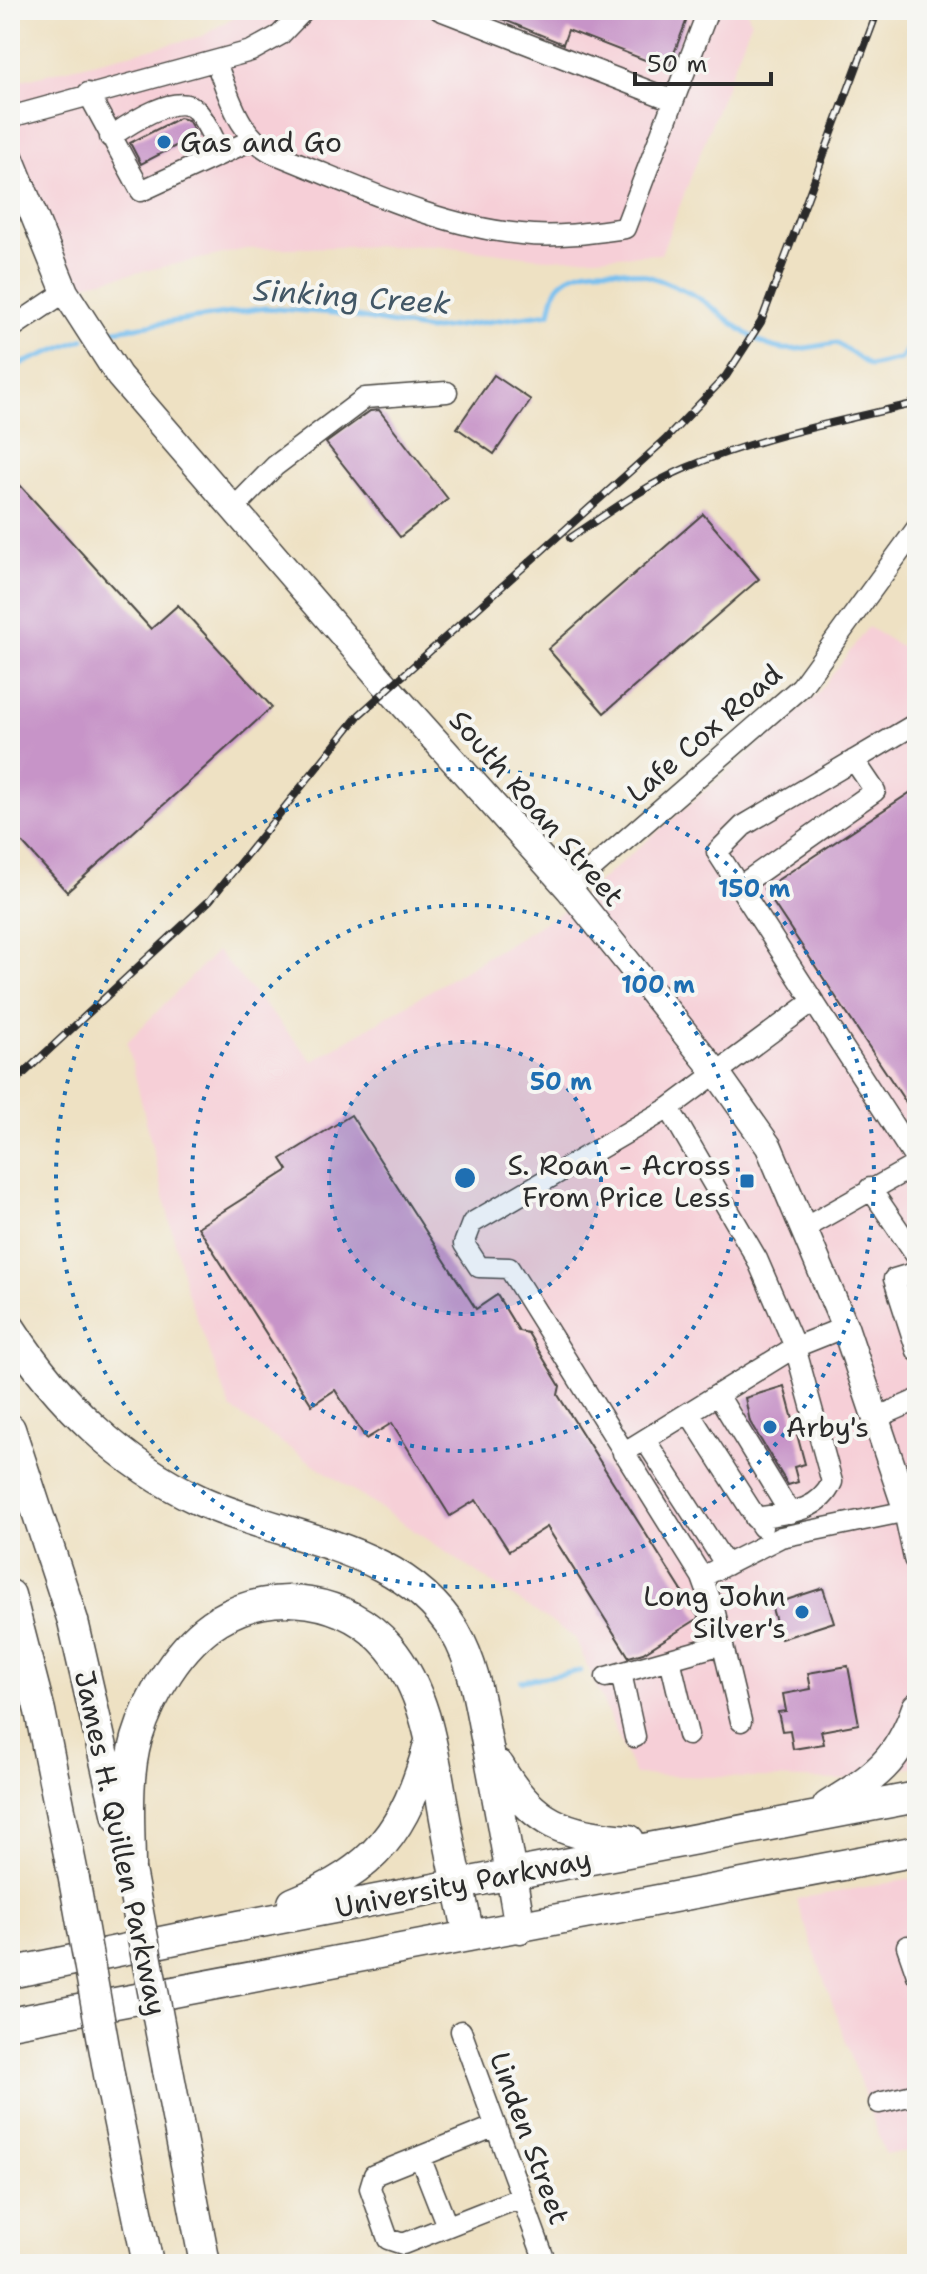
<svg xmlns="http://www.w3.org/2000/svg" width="927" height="2274" viewBox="0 0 927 2274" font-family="'Shantell Sans',sans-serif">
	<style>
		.built { fill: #f6cfd7 }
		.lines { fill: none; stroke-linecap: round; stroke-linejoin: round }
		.stream { stroke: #77bfef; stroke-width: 5 }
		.building { fill: #c794c8 }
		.minor-casing { stroke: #484642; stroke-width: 23 }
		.major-casing { stroke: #484642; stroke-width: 29 }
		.highway-casing { stroke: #484642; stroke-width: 33 }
		.minor { stroke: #fff; stroke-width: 20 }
		.major { stroke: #fff; stroke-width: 26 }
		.highway { stroke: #fff; stroke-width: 30 }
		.rail-casing { stroke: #2b2b2b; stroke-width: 8 }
		.rail { stroke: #f6f6f2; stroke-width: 5; stroke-dasharray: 15; stroke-linecap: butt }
		.highway-bridge-casing { stroke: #484642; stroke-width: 33; stroke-linecap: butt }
		.highway-bridge { stroke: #fff; stroke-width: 30 }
		.ring { fill: none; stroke: #1f6fb2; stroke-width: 4; stroke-dasharray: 4 8 }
		.poi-dot { fill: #1f6fb2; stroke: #f6f6f2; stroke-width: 3 }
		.labels { text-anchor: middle; stroke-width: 8; stroke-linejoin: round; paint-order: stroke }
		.poi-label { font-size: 28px; fill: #2b2b2b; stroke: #f6f6f2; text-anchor: start }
		.street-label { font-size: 28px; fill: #2b2b2b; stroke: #f6f6f2 }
		.water-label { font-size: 30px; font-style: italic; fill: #425766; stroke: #f6f6f2 }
		.centre { fill: #1f6fb2; stroke: #f6f6f2; stroke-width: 4 }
		.ring-label { font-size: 24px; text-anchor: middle; font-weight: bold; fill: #1f6fb2; stroke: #f6f6f2; stroke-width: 8; stroke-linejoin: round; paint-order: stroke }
	</style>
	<rect width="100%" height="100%" fill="#f6f6f2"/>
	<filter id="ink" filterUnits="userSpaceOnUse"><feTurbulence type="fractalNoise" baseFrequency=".0125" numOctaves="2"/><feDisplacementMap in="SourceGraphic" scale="16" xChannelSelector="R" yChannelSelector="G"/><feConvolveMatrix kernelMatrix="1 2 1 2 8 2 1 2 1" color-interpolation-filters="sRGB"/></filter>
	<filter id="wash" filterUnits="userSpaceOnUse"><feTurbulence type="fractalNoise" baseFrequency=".006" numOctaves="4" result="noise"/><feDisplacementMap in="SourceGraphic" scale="32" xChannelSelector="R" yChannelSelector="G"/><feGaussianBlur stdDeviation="1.8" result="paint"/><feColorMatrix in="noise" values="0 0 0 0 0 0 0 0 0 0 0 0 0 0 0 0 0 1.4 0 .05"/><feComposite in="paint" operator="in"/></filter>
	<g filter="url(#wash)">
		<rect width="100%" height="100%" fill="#eee1c3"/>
		<path class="built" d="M245,10H747L751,22L661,254L549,259L435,245L246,249L75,286L10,131V83L203,36Z
			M868,627L917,656V1766L843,1780L635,1775L575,1638L231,1409L186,1289L127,1042L217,951L313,1061L568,908L816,696Z
			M917,1878V2152L885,2154L796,1899Z"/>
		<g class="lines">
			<path class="stream" d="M101,332L265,308L333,313L429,330L550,313C552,305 553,291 560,284C592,251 669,279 703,301C724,315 756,346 782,349C799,351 820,345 837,343L870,366L901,359L917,333
				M10,368L84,339
				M521,1681L580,1671"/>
		</g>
		<g id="blocks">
			<path class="building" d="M480,10H665L687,19L668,69L568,30L563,44Z
				M179,118L188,120L197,135L141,164L130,143Z
				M494,375L531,400L494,454L457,428Z
				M379,410L448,499L400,537L326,443L370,411Z
				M18,483L151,629L178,605L272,707L67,892L10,829V490Z
				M703,514L759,579L604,713L548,649Z
				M911,792L917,801V1119L764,889Z
				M351,1115L476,1309L497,1295L519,1331L528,1333L560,1386L558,1395L699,1618L643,1653L629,1657L547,1527L509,1551L476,1500L450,1516L392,1423L366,1439L335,1390L312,1405L198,1227L288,1170L281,1159Z
				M784,1386L805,1464L794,1467L798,1482L788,1485L750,1422L745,1398Z
				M823,1588L834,1622L781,1639L771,1605Z
				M848,1666L859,1724L821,1731L824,1744L793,1749L790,1730L782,1731L778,1712L786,1711L783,1694L811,1689L808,1673Z"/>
		</g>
	</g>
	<g filter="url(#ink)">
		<use href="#blocks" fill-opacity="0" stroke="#484642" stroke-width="2"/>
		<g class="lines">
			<defs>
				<path id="minor" d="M440,10L672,100
					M216,63C230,97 238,135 273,153C353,184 435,226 521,234C555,238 591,233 625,228L706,16L705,10
					M88,93L141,191L254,139
					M10,117L251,51L280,35L304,10
					M110,137C128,125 176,91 196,110C207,121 214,141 221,154
					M10,329L65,292
					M233,509L275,466L365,398L447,392
					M917,723L743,826L717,852L917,1162
					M740,886L875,791L854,760
					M569,889L801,687L917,528
					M669,1108L757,1259L795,1347L832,1482C819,1513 785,1513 755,1518
					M870,1188L917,1257
					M806,1227L917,1164
					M917,1272L894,1279L917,1351
					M718,1395L790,1513
					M689,1413L762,1527
					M876,1418L917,1400
					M645,1440L726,1565
					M623,1453L795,1347L845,1327
					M702,1577L781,1537L917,1509
					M670,1659L688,1735
					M621,1673L635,1737
					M606,1677L723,1644
					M741,1721L715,1613L702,1577L509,1268L479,1267L464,1244L472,1223L669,1108L812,1002
					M907,1946L917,1975
					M461,2031L546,2264
					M879,2103L917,2094
					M496,2126L374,2175L370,2188L388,2239L403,2244L522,2197
					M420,2157L447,2226"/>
				<path id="major" d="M10,157L65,292L119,376L390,690L569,889L716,1072L769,1147L845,1327L907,1511L917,1558"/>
				<path id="highway" d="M10,1328C57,1401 121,1464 201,1501C287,1540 401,1544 455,1632C476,1668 480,1708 488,1748C500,1808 510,1868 520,1928
					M10,1429L73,1621L118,1817
					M10,1595L40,1711L74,1879
					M499,1766C532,1824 565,1835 629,1840
					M828,1806C875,1777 898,1762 917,1708
					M130,1870C130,1826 125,1780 137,1738C150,1695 180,1644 219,1620C274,1587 347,1598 389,1647C431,1697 435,1768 447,1829C453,1865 462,1900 469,1936
					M293,1903C376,1869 405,1831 429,1745
					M10,1973L239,1926L917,1797
					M10,2023L917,1851
					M168,2070L205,2264
					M110,2080L148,2264"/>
			</defs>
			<use href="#minor" class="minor-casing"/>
			<use href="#major" class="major-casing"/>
			<use href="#highway" class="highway-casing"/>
			<use href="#minor" class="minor"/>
			<use href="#major" class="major"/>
			<use href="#highway" class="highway"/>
			<defs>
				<path id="rail" d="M570,538C608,513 644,486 686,468C759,437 840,421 917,403
					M10,1086L210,900L359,715L665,440L726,376L761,322L878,10"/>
			</defs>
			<use href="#rail" class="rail-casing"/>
			<use href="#rail" class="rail"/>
			<defs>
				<path id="highway-bridge" d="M130,1870L168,2070
					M74,1879L110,2080"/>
			</defs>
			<use href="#highway-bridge" class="highway-bridge-casing"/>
			<use href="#highway-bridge" class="highway-bridge"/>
		</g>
	</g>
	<circle cx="465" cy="1178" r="136" fill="#1f6fb2" fill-opacity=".12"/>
	<g class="ring">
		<circle cx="465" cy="1178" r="136"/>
		<circle cx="465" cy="1178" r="273"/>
		<circle cx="465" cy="1178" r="409"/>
	</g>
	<g class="poi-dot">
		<circle cx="164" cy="142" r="8"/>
		<rect x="739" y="1173" width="16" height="16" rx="4"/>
		<circle cx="770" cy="1427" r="8"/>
		<circle cx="802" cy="1612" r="8"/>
	</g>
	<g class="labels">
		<g class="poi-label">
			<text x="180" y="152">Gas and Go</text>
			<text x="731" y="1175" text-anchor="end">S. Roan - Across<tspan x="731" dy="32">From Price Less</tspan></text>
			<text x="786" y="1437">Arby's</text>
			<text x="786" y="1606" text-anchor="end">Long John<tspan x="786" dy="32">Silver's</tspan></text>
		</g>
		<g class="street-label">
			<text transform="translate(704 733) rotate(-41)" y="10">Lafe Cox Road</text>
			<text transform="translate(537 808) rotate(49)" y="10">South Roan Street</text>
			<text transform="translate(121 1843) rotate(78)" y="10">James H. Quillen Parkway</text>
			<text transform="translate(463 1883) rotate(-11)" y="10">University Parkway</text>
			<text transform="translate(530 2138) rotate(70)" y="10">Linden Street</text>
		</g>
		<g class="water-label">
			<text transform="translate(352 297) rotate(4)" y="10">Sinking Creek</text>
		</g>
	</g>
	<circle cx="465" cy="1178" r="12" class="centre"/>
	<g class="ring-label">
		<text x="754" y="897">150 m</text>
		<text x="658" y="993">100 m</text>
		<text x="561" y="1090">50 m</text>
	</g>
	<rect width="927" height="2274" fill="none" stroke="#f6f6f2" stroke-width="40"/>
	<path d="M635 72v12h136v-12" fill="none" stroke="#2b2b2b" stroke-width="4"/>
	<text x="647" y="72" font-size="24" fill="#2b2b2b" stroke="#f6f6f2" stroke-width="6" paint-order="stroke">50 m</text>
</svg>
